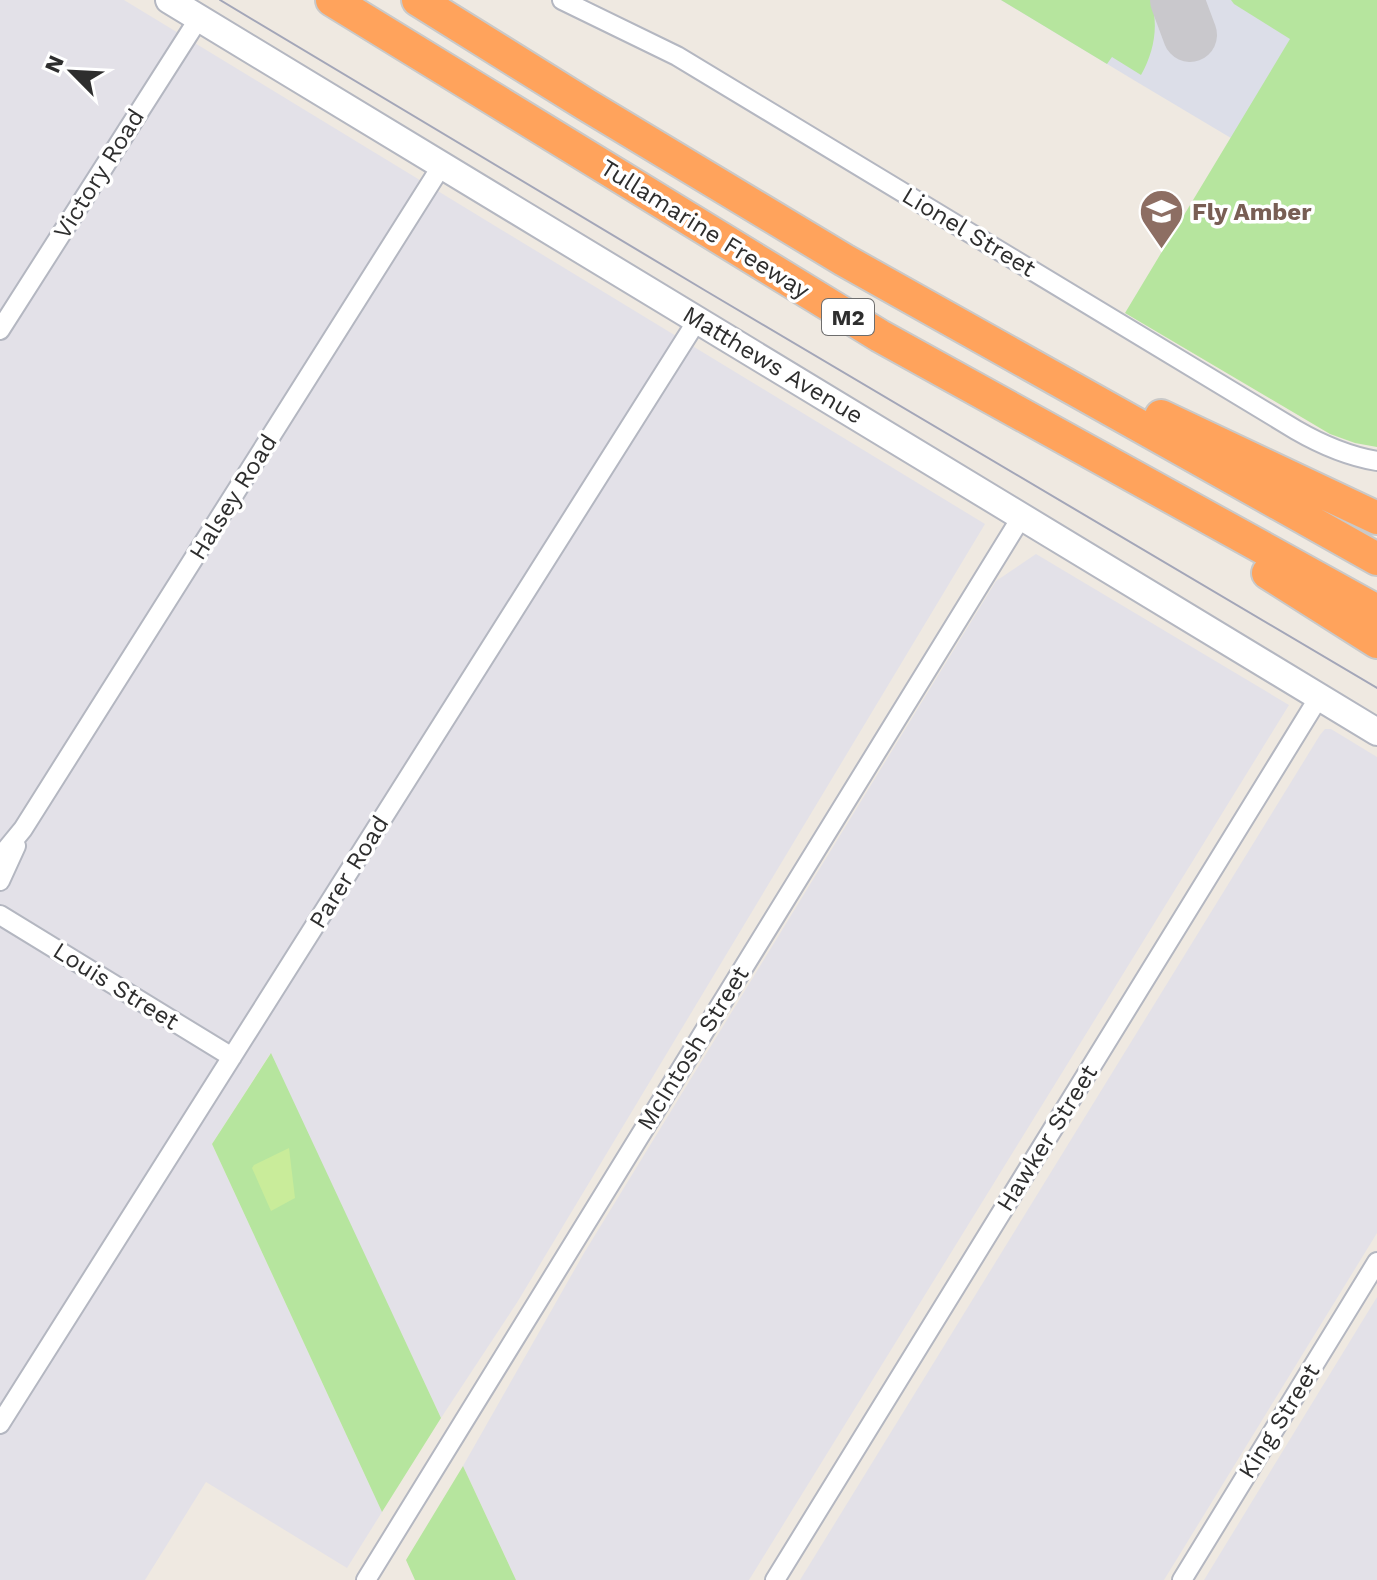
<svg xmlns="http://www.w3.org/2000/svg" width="1377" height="1580" viewBox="0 0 1377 1580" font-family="'Work Sans',sans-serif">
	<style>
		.industrial { fill: #e3e1e8 }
		.airport { fill: #dcdee8 }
		.green { fill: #b6e59e }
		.pitch { fill: #c9ec9a }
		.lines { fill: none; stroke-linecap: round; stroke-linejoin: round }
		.taxiway { stroke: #c9c8cc; stroke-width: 54 }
		.street-casing { stroke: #b4b7c1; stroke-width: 22 }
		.secondary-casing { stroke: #b4b7c1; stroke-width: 30 }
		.highway-casing { stroke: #c9c9c9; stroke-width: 36 }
		.street { stroke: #fff; stroke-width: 18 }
		.secondary { stroke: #fff; stroke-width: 26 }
		.highway { stroke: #ffa35c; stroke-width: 32 }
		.tram { stroke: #a3a6b8; stroke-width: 2 }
		.labels { text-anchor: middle; stroke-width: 7; stroke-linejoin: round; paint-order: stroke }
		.shield { fill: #fff; stroke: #6d6d6d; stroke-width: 2 }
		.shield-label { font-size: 22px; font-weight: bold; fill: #2e2e2e }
		.street-label { font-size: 24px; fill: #2e2e2e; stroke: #fff }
		.education-label { font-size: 24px; font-weight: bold; fill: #785e54; stroke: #fff; text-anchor: start }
	</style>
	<rect width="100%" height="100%" fill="#efe9e1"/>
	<path class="industrial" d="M0,0H124L985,524L518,1301L441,1418L270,1054L212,1144L382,1512L347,1568L206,1482L145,1580H0Z
		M1036,554L1289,705L749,1580H516L463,1466L584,1253L996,581Z
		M1325,729H1331L1377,757V1233L1164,1580H800L1320,735Z
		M1377,1297V1580H1204Z"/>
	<path class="airport" d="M1001,0H1377V225L1137,82Z"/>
	<path class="green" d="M1001,0H1151C1159,26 1154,52 1141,75L1112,57L1107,64Z
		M1231,0H1377V447L1355,443L1330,434L1125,313L1290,39L1234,4Z
		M271,1053L441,1418L382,1512L212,1144Z
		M463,1466L516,1580H415L406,1560Z"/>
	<path class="pitch" d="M289,1148L295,1198L271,1211L252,1168L254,1165Z"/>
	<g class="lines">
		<path class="taxiway" d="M1177,0L1190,35"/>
		<defs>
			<path id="street" d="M562,0L677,56L1296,430C1322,445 1347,456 1377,461
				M0,330L199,18
				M0,857L23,829L442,165
				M0,881L16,846
				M0,915L232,1057
				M0,1424L698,319
				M366,1580L1022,516
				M775,1580L1319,697
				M1182,1580L1377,1262"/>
			<path id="secondary" d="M169,0L1377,732"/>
			<path id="highway" d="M332,0L880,336L1377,611
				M418,0L585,104L844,260L1377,559
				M1161,416L1377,518
				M1268,573L1377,642"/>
		</defs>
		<use href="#street" class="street-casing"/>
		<use href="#secondary" class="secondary-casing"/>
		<use href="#highway" class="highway-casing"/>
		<use href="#street" class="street"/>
		<use href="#secondary" class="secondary"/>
		<use href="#highway" class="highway"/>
		<path class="tram" d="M220,0L706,291L1377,688"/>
	</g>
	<defs>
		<symbol id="university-pin" viewBox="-11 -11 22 30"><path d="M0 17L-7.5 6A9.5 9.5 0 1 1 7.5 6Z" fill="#8d6e63" stroke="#fff"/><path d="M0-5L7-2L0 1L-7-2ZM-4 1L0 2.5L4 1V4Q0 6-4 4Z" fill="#fff"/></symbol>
	</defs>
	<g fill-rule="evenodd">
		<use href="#university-pin" x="1136" y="186" width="51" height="69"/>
	</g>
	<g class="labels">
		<rect class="shield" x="822" y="299" width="52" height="36" rx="6"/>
		<g class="shield-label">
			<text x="848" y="325">M2</text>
		</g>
		<g class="street-label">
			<text transform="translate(99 174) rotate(-58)" y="8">Victory Road</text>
			<text transform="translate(705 229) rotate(32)" y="8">Tullamarine Freeway</text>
			<text transform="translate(969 232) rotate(31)" y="8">Lionel Street</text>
			<text transform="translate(773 365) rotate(31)" y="8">Matthews Avenue</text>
			<text transform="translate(233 497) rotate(-58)" y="8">Halsey Road</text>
			<text transform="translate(349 872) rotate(-58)" y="8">Parer Road</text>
			<text transform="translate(116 986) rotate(32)" y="8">Louis Street</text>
			<text transform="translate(693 1048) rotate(-58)" y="8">McIntosh Street</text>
			<text transform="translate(1047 1138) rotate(-58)" y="8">Hawker Street</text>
			<text transform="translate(1279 1421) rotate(-58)" y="8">King Street</text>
		</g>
		<g class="education-label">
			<text x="1192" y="220">Fly Amber</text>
		</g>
	</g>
	<g transform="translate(72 72) rotate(294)" stroke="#ffffff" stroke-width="6" paint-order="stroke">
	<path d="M0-6L14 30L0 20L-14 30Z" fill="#2e2e2e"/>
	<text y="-12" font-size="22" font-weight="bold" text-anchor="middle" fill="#2e2e2e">N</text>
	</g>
</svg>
